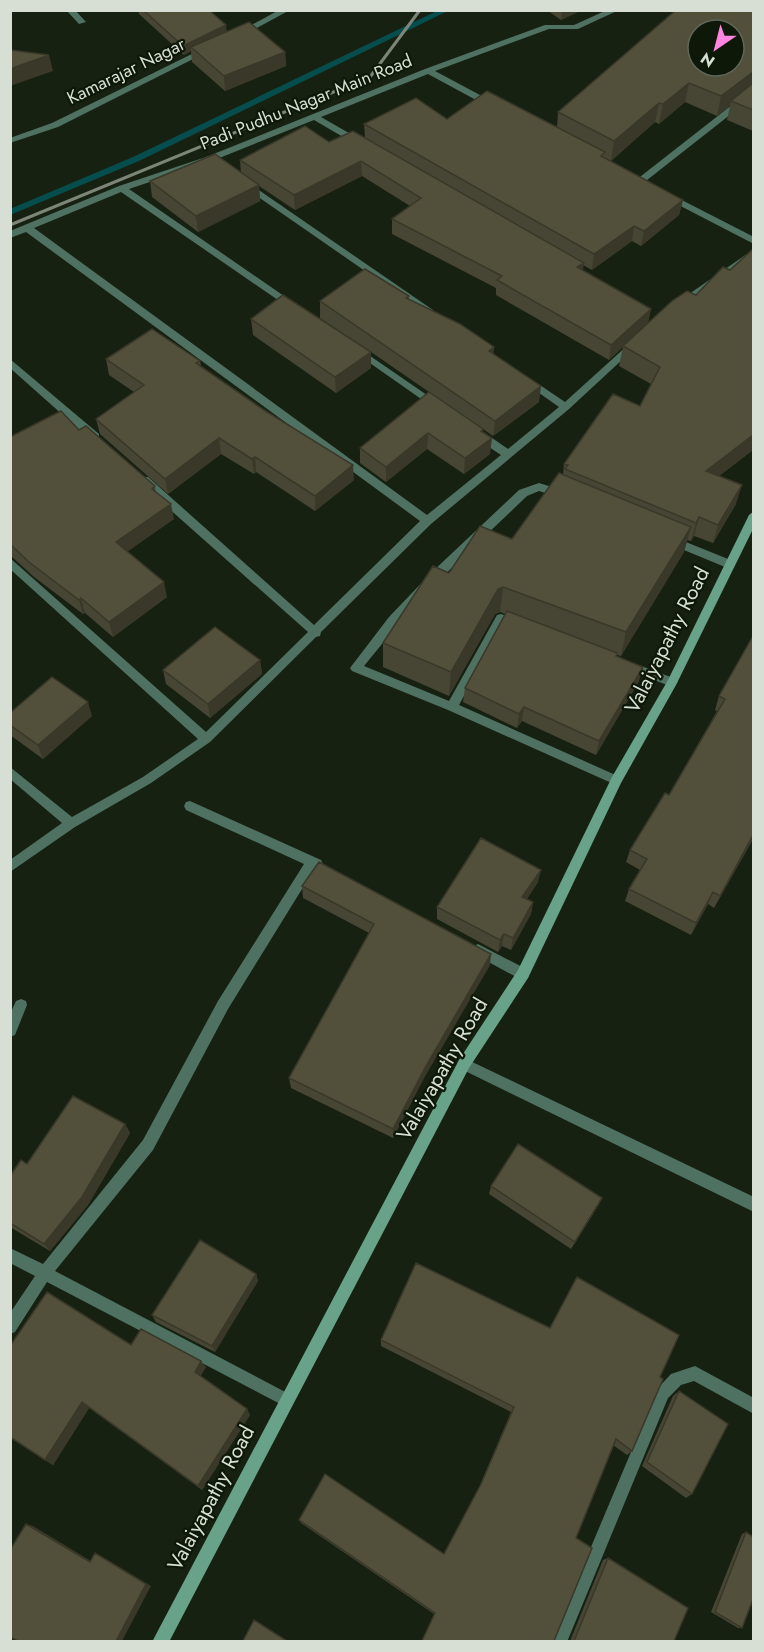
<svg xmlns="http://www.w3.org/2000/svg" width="764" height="1652" viewBox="0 0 764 1652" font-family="Jost,sans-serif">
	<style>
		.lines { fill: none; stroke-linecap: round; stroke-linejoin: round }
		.stream { fill: #064d4e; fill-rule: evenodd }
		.minor { fill: #4e7162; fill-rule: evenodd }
		.secondary { fill: #68a289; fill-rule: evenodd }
		.rail { stroke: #7d8578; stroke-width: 3 }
		.wall { fill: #474533 }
		.shaded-wall { fill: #393829 }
		.building { fill: #52503b; stroke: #393829; stroke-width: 1.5; fill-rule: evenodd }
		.labels { text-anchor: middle; stroke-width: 4.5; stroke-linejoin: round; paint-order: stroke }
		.far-street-label { font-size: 18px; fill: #d7ded3; stroke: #0e1808 }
		.street-label { font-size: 21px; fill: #d7ded3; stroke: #0e1808 }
	</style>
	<rect width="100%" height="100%" fill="#172111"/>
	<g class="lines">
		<path class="stream" d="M439,10H450L139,161L10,215V209L133,157Z"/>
		<path class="minor" d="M66,10H75L86,22L79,24Z
			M279,10H290L242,36L235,34Z
			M607,10H619L578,29H549L435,71L495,103V107H489L428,74L321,117L361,140V144H355L314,120L212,161L129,189L297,305V309H291L121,192L34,228L427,515L501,455L474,437V431H482L508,449L559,407L525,383V379H531L565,402L629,344L632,343L637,346L569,409L431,524L321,632L320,636L316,637L210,742L151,783L75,827L10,872V860L62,823L10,779V767L72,817L143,777L198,739L10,569V558L206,732L308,632L140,483V477H148L314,625L420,521L26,232L10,238V231L119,186L206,157L425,69L545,25H574Z
			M202,49L209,51L58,127L10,143V138L52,123Z
			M751,90H754V96L642,184H636V180Z
			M247,182L433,310V314H427L244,187L243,185Z
			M670,194L754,237V244L667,199V195Z
			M754,249V257L685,305H679V301Z
			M360,349L440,404V408H434L357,354L355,352Z
			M10,359L99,434V440H91L10,368Z
			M539,483L565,491L566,494L561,498L539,491L527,496L417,601L364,666L449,701L497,615L501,614L520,621L521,624L520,627L516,628L503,624L459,705L620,777L622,780L620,783L616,785L448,710L352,671L350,668L389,617L431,573L519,490Z
			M671,536L733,561L734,564L729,568L725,567L667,543L666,540L667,537Z
			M628,661L676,679L678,682L672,687L624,668L622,665L624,662Z
			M190,801L321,860L323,864L321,868H315L228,1009L153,1150L55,1271L291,1395L293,1400L291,1405L286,1407L47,1282L15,1332L10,1334V1313L35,1276L10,1263V1248L43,1264L143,1140L218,1001L304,864L186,810L184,806L186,802Z
			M478,944L528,970L529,974L528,978L523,980L518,978L474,954L472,950L474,946Z
			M21,999L26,1001L27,1005L15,1035L10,1037V1014L16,1001Z
			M464,1058L754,1197V1212L459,1068L457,1064L459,1060Z
			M695,1366L754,1398V1414L694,1381L681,1385L668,1398L567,1642H551L658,1388L671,1374Z"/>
		<path class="secondary" d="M754,511V527L676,685L621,783L528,978L469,1068L169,1642H152L459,1060L518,970L612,777L668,680L749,515Z"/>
		<path class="rail" d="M10,225L370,77L420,10"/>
	</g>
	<path class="wall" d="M138,10H209L227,32L285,52L286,66L225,91L192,62L191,51L184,55L139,14Z
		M547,10H582L561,20Z
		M753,10V131L727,120L730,106L717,116L685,102L659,124L655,122L611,161L604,157L683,200L679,215L641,246L632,241L592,270L583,265V271L651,309L648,322L696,295L730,270L753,249V450L719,476L736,504L713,543L694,536L691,541L687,540L684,552L621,656L617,655V656L639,681L596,755L522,721L517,728L463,702L465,688L505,614L500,612L495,614L449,696L383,667V643L449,573L512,539L563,474L564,464L640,406L651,384L619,366L623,347L609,360L496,295V288L392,234V219L410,206L362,176L295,210L259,186L260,201L198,232L152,197L150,181L241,173L240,160L329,142L365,137L364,124L447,119L557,127L558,112Z
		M409,296V300L494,347L493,354L539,402L493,436L483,429V432L490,454L464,474L427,449L386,482L360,463V448L429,392L371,352V368L336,393L253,335L251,319L362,346L320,318V301Z
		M106,359L200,361L201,366L354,480L315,511L256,472L254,474L221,454L168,494L100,434L96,419L134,392L109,375Z
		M79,430L155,486L156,492L174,519L127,551L167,597L113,637L85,613L83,614L34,577L10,555V437Z
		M753,636V841H752L714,908L708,904L691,935L625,901L629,889L640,870L626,862L630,850L669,795L717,711L715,710L719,696Z
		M260,660L262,674L210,718L166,684L163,670Z
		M10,713L92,716L43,759L10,735Z
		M538,882L527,899L533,902L531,914L511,950L502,946L498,952L437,919V907Z
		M302,886L490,965L425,1076L393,1138L291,1088L289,1078L369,933L303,898Z
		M125,1124L130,1133L88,1205L50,1251L10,1227V1176L27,1164Z
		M491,1186L602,1198L598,1206L571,1249L489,1194Z
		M256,1274L258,1281L215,1352L156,1322L152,1315Z
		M550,1328L660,1377L632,1451L627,1455L613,1445L576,1538L554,1641H422L434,1614L301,1523L299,1520L444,1554L479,1488L511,1412L381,1346V1340Z
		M131,1345L206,1367L200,1376L247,1409L250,1415L202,1490L89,1408L53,1465L10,1437Z
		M679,1391L692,1494L686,1498L642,1466L673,1396Z
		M746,1532L742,1628H738L711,1612L742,1534Z
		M608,1558L674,1641H570L603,1560Z"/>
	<path class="shaded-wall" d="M562,10H582L561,20Z
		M226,25L227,33L191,47V51L184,55L183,46Z
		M285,52L286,66L225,91L224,76Z
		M49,55L53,71L10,86V69Z
		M753,72V88L731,101L730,106L717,116L721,96Z
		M689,83L685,102L659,124L663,104Z
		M659,103L655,122L611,161L614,141Z
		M361,161L362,176L295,210L294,195Z
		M259,185L260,201L198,232L196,216Z
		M683,200L679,215L641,246L644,231Z
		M634,226L632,241L592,270L594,254Z
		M584,263L582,277L577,267Z
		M651,309L648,323L609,360L611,345Z
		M494,347L492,363L489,351Z
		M371,352V368L336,393L335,377Z
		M541,386L539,402L493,436L495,421Z
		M428,433L427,449L386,482V467Z
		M753,435V450L701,490L706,471Z
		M219,438L221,454L168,494L165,479Z
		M492,438L490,454L464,474L465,458Z
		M255,457L256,472L254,474L252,459Z
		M353,465L354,480L315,511V496Z
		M742,485L736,504L713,543L718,525Z
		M171,504L174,519L120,557L116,542Z
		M699,517L694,536L691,541L696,523Z
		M691,527L684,552L621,656L626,632Z
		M164,582L167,597L113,637L109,622Z
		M503,587L500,612L495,614L449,696L451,672L498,589Z
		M81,598L85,613L83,614L79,600Z
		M260,660L262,674L210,718L208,704Z
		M643,667L639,681L596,755L599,741Z
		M88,702L92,716L43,759L38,745Z
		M524,707L522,721L517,728L519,714Z
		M753,835L752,841L714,908L720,896Z
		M541,870L538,882L520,909L522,897Z
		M713,892L708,904L691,935L696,923Z
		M533,902L531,914L511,950L513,938Z
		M504,934L502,946L498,952L500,940Z
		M491,954L490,965L425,1076L393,1138V1129L426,1066Z
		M125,1124L130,1133L88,1205L50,1251L44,1244Z
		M602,1198L598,1206L571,1249L575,1242Z
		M256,1274L258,1281L215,1352L212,1346Z
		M201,1361L206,1367L199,1379L195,1372Z
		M82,1402L89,1408L53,1465L45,1460Z
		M247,1409L250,1415L202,1490L198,1486Z
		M26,1524L33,1526L96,1564L90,1562Z
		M95,1553L101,1556L151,1586L122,1641H116Z"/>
	<path class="building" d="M143,10H209L226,25L183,46Z
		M676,10H753V72L721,96L689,83L663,104L659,103L614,141L558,112ZM698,30H734V66H698Z
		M249,22L285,52L224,76L191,47Z
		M10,50L49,55L10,69Z
		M753,83V110L731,101Z
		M487,91L605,152L601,156L683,200L644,231L634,226L594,254L364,124L416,98L447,119Z
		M305,126L329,142L353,131L584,263L577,267L651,309L611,345L497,280L502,276L392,219L421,198L361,161L294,195L240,160Z
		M215,154L259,185L196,216L150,181Z
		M753,249V435L706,471L742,485L718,525L699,517L696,523L565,469L568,465L564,464L613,394L640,406L660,367L623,346L672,301L687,291L696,295L723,267L730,270Z
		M365,269L409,296L406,298L460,324L494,347L489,351L541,386L495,421L320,301Z
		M283,295L371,352L335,377L251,319Z
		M152,329L200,361L196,363L264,410L353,465L315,496L255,457L252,459L219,438L165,479L96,419L144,385L106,359Z
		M429,392L483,429L481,431L492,438L465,458L428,433L386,467L360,448Z
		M61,411L79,430L86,426L155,486L152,489L171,504L116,542L164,582L109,622L81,598L79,600L29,562L10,544V437Z
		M559,473L691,527L626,632L503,587L498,589L451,672L383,643L433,566L449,573L480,526L512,539Z
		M507,611L617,653L616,656L643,667L599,741L524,707L519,714L465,688Z
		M215,627L260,660L208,704L163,670Z
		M753,636V835L720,896L713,892L696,923L629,889L647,859L630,850L665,793L669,795L725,699L719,696Z
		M52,677L88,702L38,745L10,725V713Z
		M481,838L541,870L522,897L533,902L513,938L504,934L500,940L437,907Z
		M319,862L491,954L426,1066L393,1129L289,1078L374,924L302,886Z
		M73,1096L125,1124L82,1197L44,1244L10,1223V1176L21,1160L27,1164Z
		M518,1144L602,1198L575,1242L491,1186Z
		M200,1240L256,1274L212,1346L152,1315Z
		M416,1263L550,1328L577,1277L679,1335L660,1377L663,1379L632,1451L616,1439L576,1538L592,1548L554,1641H422L435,1613L299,1520L325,1474L444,1554L481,1484L514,1407L381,1340Z
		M47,1292L131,1345L141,1329L201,1361L195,1372L247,1409L198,1486L82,1402L45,1460L10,1437V1346Z
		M679,1391L728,1424L692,1494L647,1462Z
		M26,1524L90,1562L95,1553L146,1584L116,1641H18L10,1637V1550Z
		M746,1532L753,1537V1599L742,1628L715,1612Z
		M608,1558L688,1608L674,1641H574Z
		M254,1620L287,1641H243Z"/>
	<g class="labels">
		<g class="far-street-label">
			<text transform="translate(126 71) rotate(-26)" y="6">Kamarajar Nagar</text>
			<text transform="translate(306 102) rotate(-22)" y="6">Padi Pudhu Nagar Main Road</text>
		</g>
		<g class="street-label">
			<text transform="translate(667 640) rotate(-63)" y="7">Valaiyapathy Road</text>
			<text transform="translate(442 1069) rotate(-60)" y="7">Valaiyapathy Road</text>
			<text transform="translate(211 1498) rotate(-62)" y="7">Valaiyapathy Road</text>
		</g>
	</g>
	<rect width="764" height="1652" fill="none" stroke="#d7ded3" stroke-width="24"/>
	<g transform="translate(716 48) rotate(215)"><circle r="28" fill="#0e1808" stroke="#5e6759" stroke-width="1.5"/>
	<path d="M0-4.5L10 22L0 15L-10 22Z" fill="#ff85de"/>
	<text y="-9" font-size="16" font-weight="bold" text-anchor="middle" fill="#d7ded3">N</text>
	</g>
</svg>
